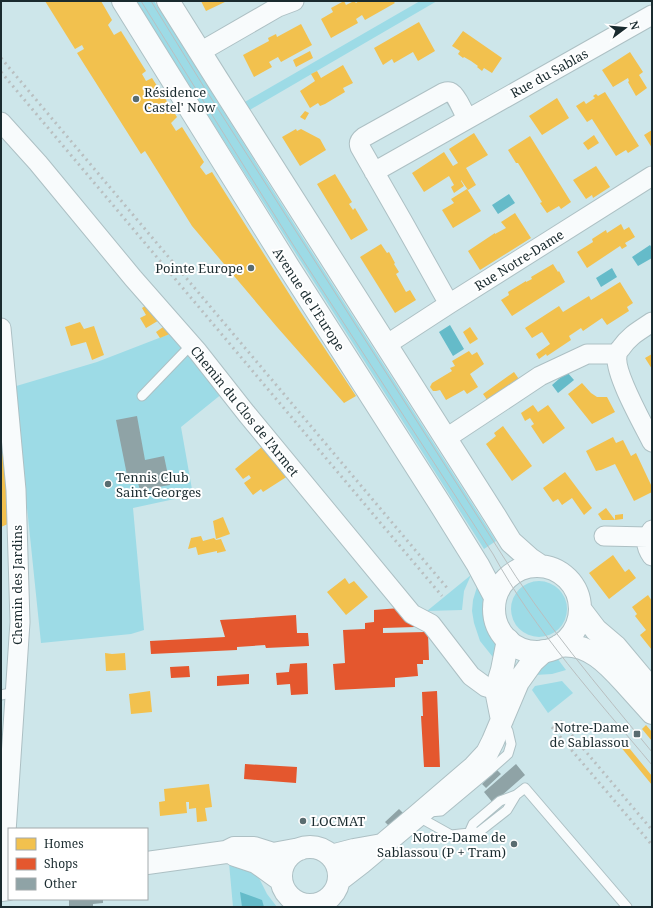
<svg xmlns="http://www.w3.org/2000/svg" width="653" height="908" viewBox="0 0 653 908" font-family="'Noto Serif',serif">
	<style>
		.green { fill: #9ddbe6 }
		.water { fill: #65bbc9 }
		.homes { fill: #f2c14e }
		.shops { fill: #e4572e }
		.building { fill: #8fa3a6 }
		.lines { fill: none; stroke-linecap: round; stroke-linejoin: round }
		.lane-casing { stroke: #adc0c4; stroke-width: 11 }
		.street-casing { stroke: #adc0c4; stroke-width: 21 }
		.secondary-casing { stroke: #adc0c4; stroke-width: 24 }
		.primary-casing { stroke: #adc0c4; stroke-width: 24 }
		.lane { stroke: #f8fbfc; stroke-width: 9 }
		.street { stroke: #f8fbfc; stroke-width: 19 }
		.secondary { stroke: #f8fbfc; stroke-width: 22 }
		.primary { stroke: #f8fbfc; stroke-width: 22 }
		.tram { stroke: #b9bfc0; stroke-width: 1 }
		.rail { stroke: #b9bfc0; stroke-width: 3; stroke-dasharray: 2 4; stroke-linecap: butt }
		.poi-dot { fill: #596c70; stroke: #fff; stroke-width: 1.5 }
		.labels { text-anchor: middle; stroke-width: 4; stroke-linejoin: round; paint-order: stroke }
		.street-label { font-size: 13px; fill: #1a2b2f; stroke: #fff }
		.poi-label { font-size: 13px; fill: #1a2b2f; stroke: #fff; text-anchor: start }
	</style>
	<rect width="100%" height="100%" fill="#cde6ea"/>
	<path class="green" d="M135,1H154L301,235L496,541L484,549Z
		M420,1H437L248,111L243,103Z
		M172,333L223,393L181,427L193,495L133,508L144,630L131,634L41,643L28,517L13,387L97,362Z
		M471,575L464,591L462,610L427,611Z
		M480,577L487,594L486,612L487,619L495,640L496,649V661L480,641L474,623L472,611L473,600Z
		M511 609a28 28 0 1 1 56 0a28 28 0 1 1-56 0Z
		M557,658L566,670L552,674L535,675C542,667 546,661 557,658Z
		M562,681L573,693L548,713L532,690L535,686Z
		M229,863L257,874L267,894L277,907H233Z"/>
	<path class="water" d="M509,194L515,203L498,214L492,205Z
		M650,245L652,248V258L638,266L632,257Z
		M612,268L617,277L601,287L596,278Z
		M450,325L464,349L453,356L439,332Z
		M567,372L574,380L558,393L552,385Z
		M240,892L262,900L264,907H242Z"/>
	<path class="homes" d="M45,1H101L112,20L108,25L114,35L121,31L146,71L142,74L146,81L152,78L177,117L171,123L176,131L182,127L204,162L200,167L206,175L212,172L300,311L356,396L344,403L277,327L192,226L145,151L141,154L77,53L84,49L82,45L75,49Z
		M201,1H227L206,11Z
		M344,1L346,5L354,1L356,3L359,1H393L395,3L365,20L362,15L356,19L358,23L331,38L321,19L333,12L331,8Z
		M419,22L435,51L418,61L413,52L394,63L392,59L383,65L374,48Z
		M301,24L312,45L281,62L278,57L269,62L272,67L254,77L243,55L269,41L268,38L276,34L277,37Z
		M463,31L502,58L492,73L484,68L482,71L477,67L478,66L471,61L464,57L463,58L458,54L460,51L452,46Z
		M310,51L313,58L296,67L293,60Z
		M630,52L643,72L639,75L647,88L636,96L628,82L629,81L628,78L613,87L602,70Z
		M343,65L353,83L343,88L345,92L325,104L320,106L318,103L310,108L300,91L315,81L311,74L317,71L321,78Z
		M605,92L639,146L628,153L626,150L616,156L592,119L587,122L576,106L584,101L586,104L595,98L593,96L596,94L598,96Z
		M557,98L569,118L542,135L529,116Z
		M305,111L309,113L305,120L300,117Z
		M296,129L297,131L301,129L320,139L326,150L300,166L282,137Z
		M652,130V148L644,135Z
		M474,133L488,155L466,168L476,185L468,190L461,180V181L464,186L454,193L451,187L454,185L449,176L424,192L412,173L444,152L453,166L458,163L449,149Z
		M594,135L599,143L588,150L583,143Z
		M530,136L571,202L561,209L559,206L547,213L540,203L542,202L518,163H516L508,150Z
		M596,166L610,187L593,198L592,195L586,199L573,180Z
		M335,174L352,202L349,204L353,210L355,208L368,230L351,240L317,184Z
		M467,189L481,211L453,228L442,210L454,203L451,199Z
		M515,213L531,238L480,270L468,251L495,233V234L506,228L501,222Z
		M621,224L624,230L629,227L635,237L625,243L627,246L622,249L620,246L587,268L577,252L593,242L592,239L606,230L607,233Z
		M381,244L387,253L389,252L395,263L394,264L399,272L396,274L406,292L410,290L416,300L395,313L360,257Z
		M553,264L558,272L559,271L565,282L512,316L501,300L509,295L508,292L526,281V282L532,279L531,277Z
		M620,282L633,303L627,307L629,311L607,325L602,318L583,331L581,328L569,336L571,340L547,356L546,354L539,359L536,354L550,344L542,332L532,338L525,328L559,306L563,312L589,296L591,300Z
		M145,306L161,319L146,328L140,318L146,315L142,308Z
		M80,322L84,329L94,326L104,355L92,360L86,342L71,346L65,327Z
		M166,325L172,333L160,338L156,332Z
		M470,327L478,339L470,344L463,332Z
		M469,351L472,355L477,352L484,364L470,374L478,387L467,394L464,390L446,400L440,390L436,391H433L430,387L432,383L452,371L450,368L455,366L452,361Z
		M652,354V369L645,358Z
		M514,372L521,382L490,404L483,394Z
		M582,383L591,393L597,397H607L615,412L592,424L568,394Z
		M533,405L538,412L548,405L565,428L543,444L531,426L534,424L530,418L525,421L521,413Z
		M503,426L532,466L512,481L486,444L496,436L494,433Z
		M613,437L616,443L623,440L631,456L636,453L652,487V492L634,501L615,464L601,470H600L596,471L586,451Z
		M1,440H2L10,523L1,527Z
		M263,446L288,476L263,492L261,489L253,495L244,483L251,478L249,475L243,479L235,469Z
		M565,472L592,508L584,515L572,498L562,505L558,499L553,502L543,488Z
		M606,508L615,520H602L598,514Z
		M623,514V519L615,520V515Z
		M223,517L230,534L216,539L213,521Z
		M201,536L203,541L214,538L216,540L221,539L226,551L217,553V551L198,555L196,547L188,549L191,538Z
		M613,555L625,572L629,569L636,578L609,599L589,573Z
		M345,578L349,584L354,581L368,597L346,615L327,592Z
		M648,595L652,601V603L651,605L652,607V650L640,635L646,630L635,616L637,614L632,607Z
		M105,653L112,654L125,653L126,670L106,671Z
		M150,691L152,712L131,714L129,694Z
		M646,725L652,732V741L642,729Z
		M625,743L652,776V785L620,746Z
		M209,784L212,807L205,808L207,821L197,822L196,808L189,809V802H186L187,813L160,816L159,802L165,801L164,789Z"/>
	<path class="shops" d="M400,608L415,627L383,628V633L426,632L428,633L429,660H423V664H417L418,676L395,678V687L335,690L333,664L345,663L343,630L365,629V623L374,622V610Z
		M296,615L297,633H308L309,646L266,648L265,645L237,647V650L151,654L150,641L225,637L220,620Z
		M307,663L308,694L291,695L290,684L277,685L276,673L289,672L290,664Z
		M189,666L190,677L171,678L170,667Z
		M249,674V684L217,686V676Z
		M437,691L440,767H424L421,716H423L422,692Z
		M245,764L297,767L296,783L244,779Z"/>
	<path class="building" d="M137,416L145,460L164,456L170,485L140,490L138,483L129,484L128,479L122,480L121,477L127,475L116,420Z
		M516,764L525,775L493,803L484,792Z
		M497,770L501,774L486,788L482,784Z
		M399,809L403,813L389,826L385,822Z
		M69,899H103V903L93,904V907H69Z"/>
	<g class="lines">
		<defs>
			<path id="lane" d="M142,396L191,345
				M1,695L15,692
				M429,812L441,811L490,770L508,754L511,744L508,731L503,722
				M417,816L451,835L479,832L507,810L516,795
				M469,833L473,824L500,801L516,795L525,788L627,907"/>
			<path id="street" d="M200,52L278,7L294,1
				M1,122L38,163L133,278L198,352L246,413L412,614L431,624L471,676L486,687L496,690
				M374,172L652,15
				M449,304L403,222L360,147C358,142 360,140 364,137L443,93C446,92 447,91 450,92C456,94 464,113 467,119
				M652,322C639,331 630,335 621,348C619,350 617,353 617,356C614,373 643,424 652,442
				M1,328L16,490L20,622L3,877L1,890
				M386,345L449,304L652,176
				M445,439L510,396L540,376L587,354H617
				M652,530C645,540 645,546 652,556
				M604,536L648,537
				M318,905L319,907"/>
			<path id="secondary" d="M502,720L496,690L502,670L508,640
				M281 876a29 29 0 1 1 58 0a29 29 0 1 1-58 0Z
				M235,855L256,862L281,880
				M331,856L354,850L382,845
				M147,863L226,852L234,848H254L273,854L300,849
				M339,880L361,863L417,816L474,767L487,753L493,741L518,682L533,661L544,651
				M1,890L9,889"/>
			<path id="primary" d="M123,1L288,266L442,507L478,565L495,597
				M168,1L217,79L495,516L511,542L530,559L539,565
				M494 609a43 43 0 1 1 86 0a43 43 0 1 1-86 0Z
				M580,609L596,630L616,647L652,690
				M559,646C588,642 608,664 625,683C634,693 643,703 652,713"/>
		</defs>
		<use href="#lane" class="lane-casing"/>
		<use href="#street" class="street-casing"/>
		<use href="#secondary" class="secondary-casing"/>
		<use href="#primary" class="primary-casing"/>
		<use href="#lane" class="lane"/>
		<use href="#street" class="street"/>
		<use href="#secondary" class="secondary"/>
		<use href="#primary" class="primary"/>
		<path class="tram" d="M141,1L292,243L493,554C535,631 596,698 652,765
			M151,1L204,87L499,550C543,622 599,687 652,752"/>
		<path class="rail" d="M1,58L448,589
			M1,72L442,596
			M560,721L652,830
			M552,727L652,845"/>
	</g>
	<g class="poi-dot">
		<circle cx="136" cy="99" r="4"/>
		<circle cx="251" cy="268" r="4"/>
		<circle cx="108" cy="484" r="4"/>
		<rect x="633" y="730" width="8" height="8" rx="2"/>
		<circle cx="303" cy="821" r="4"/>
		<circle cx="514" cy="844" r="4"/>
	</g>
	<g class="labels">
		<g class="street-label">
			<text transform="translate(549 73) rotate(-29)" y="5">Rue du Sablas</text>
			<text transform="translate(519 260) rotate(-32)" y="5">Rue Notre-Dame</text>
			<text transform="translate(309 299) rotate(57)" y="5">Avenue de l'Europe</text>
			<text transform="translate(245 411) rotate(51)" y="5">Chemin du Clos de l'Armet</text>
			<text transform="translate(17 585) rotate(-90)" y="5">Chemin des Jardins</text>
		</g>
		<g class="poi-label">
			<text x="144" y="97">Résidence<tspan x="144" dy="15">Castel' Now</tspan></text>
			<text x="243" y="273" text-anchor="end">Pointe Europe</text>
			<text x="116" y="482">Tennis Club<tspan x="116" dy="15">Saint-Georges</tspan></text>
			<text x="629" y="732" text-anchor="end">Notre-Dame<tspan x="629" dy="15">de Sablassou</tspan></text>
			<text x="311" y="826">LOCMAT</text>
			<text x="506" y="842" text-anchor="end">Notre-Dame de<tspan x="506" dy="15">Sablassou (P + Tram)</tspan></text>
		</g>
	</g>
	<rect width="653" height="908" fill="none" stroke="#1a2b2f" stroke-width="4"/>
	<rect x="8" y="828" width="140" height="72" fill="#ffffff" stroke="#a3aaac"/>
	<rect x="16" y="838" width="20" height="12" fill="#f2c14e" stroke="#a3aaac"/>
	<text x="44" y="848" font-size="12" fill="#1a2b2f">Homes</text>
	<rect x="16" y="858" width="20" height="12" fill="#e4572e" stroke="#a3aaac"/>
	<text x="44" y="868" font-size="12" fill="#1a2b2f">Shops</text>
	<rect x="16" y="878" width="20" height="12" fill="#8fa3a6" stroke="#a3aaac"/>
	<text x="44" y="888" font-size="12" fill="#1a2b2f">Other</text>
	<g transform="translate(625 28) rotate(74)" stroke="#ffffff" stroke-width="3" paint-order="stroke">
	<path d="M0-3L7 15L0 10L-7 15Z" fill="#1a2b2f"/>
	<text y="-6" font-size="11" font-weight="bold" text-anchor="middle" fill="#1a2b2f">N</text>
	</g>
</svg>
